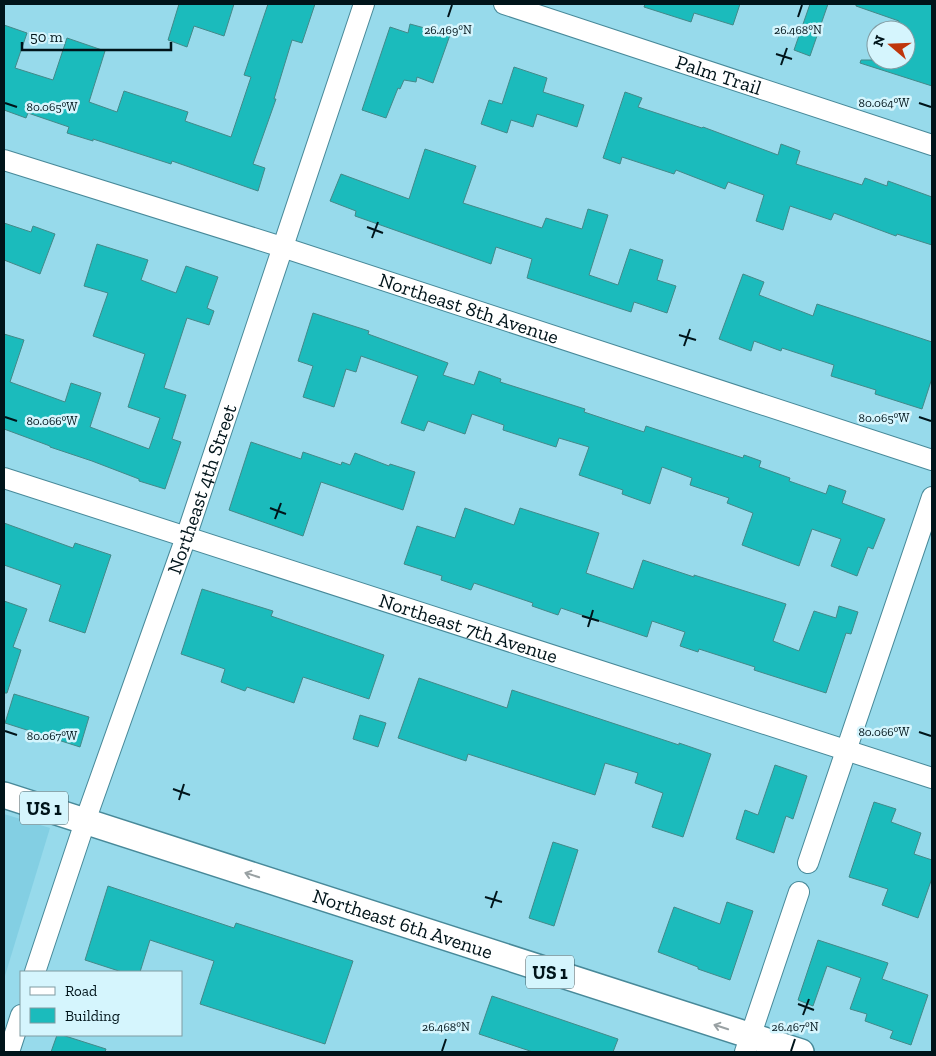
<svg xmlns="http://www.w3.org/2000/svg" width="936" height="1056" viewBox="0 0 936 1056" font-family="'Zilla Slab',serif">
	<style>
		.built { fill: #83cfe3 }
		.building { fill: #1bbbbc; stroke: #438989 }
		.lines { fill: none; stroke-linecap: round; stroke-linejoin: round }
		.minor-casing { stroke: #488999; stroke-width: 22 }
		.major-casing { stroke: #488999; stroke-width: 28 }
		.minor { stroke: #fff; stroke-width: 20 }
		.major { stroke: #fff; stroke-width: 25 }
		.oneway { stroke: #99a1a3 }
		.ticks { fill: none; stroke: #00141a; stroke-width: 2 }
		.labels { text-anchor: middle; stroke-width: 5; stroke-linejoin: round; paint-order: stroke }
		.shield { fill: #d5f5fd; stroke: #40585e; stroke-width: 1 }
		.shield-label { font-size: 19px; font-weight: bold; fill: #00141a }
		.street-label { font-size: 20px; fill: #00141a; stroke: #d5f5fd }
		.ticks-label { font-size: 12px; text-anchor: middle; fill: #00141a; stroke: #d5f5fd; stroke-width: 5; stroke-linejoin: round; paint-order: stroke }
	</style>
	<rect width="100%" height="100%" fill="#97daeb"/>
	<path class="built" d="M4,814L50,828L4,979Z"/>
	<path class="building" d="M179,4H234L224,36L194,26L187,47L168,40Z
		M268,4H315L302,43L292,40L274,99H276L253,164L265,168L258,191L172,161L171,164L93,139V141L67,133L69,127L28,113L26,118L4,110V25L27,33L15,68L53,80L67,38L105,51L89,102L117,112L124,91L188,112L185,121L231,137L251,77L244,75Z
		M645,4H740L733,25L694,13L691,22L644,7Z
		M810,4H828L810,56L794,50Z
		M856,4H932V86L860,63L861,60H906V30H897L899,21L856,6Z
		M410,24L450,35L433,83L417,77L416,82L404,80L400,89L398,88L386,118L362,110L390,27L408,33Z
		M514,67L547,78L543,92L584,105L577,127L537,114L533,127L511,120L507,133L481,124L489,100L502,104Z
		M625,92L642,98L638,107L702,128L703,127L778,155L781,144L800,151L796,164L862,185L865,178L887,186L888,181L932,197V245L897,234L896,236L834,213L831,220L790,206L783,230L756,221L764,195L728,182L725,189L676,170L674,174L622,157L620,164L603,158Z
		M425,149L476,166L463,203L542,228L546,218L582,229L588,209L608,215L589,275L618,285L630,249L663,260L657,280L676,286L667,313L634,302L631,312L527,278L532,259L496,247L491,264L355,216L356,211L330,201L341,174L409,199Z
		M4,223L31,232L33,226L55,234L40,274L4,260Z
		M97,244L148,260L141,280L176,293L186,266L218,277L207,308L214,311L209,325L187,318L164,388L186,395L172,439L181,442L165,489L139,481V479L92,461L50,447V446L4,429V334L24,340L10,382L65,402L71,383L101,393L90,427L149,449L160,418L128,407L145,354L93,336L108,293L84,286Z
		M743,274L764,282L759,295L813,316L817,304L932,342V378L922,409L875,394L876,390L831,376L834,365L782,348L781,351L754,341L751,351L719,339Z
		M313,313L369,331L368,334L448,363L443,375L474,385L479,371L501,379L500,382L585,409L584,412L644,432L646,426L743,458L744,455L761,461L759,467L790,478L789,481L826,494L829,485L846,491L842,503L885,519L873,549L868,547L857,576L831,566L841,539L812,529L799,566L742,545L753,513L727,503L729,498L690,485L692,478L662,467L650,504L622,494L623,490L579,475L589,447L559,438L556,447L503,430L504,425L472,414L465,434L428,421L424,431L401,423L418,376L361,356L356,372L346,369L334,407L303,397L313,366L298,361Z
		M251,442L301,459L303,452L341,465L342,462L350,465L355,453L389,466L390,464L415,472L403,510L321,482L303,536L229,510Z
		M465,508L514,525L520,508L599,533L586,573L633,589L643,560L694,577V575L786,604L773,641L799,651L814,611L836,618L839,606L858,612L851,634L846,633L826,693L754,670L755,667L699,649L698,652L680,646L685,632L652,621L647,637L561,608L558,615L532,606L533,603L474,583L471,590L441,580L442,576L404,564L417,526L455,538Z
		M4,523L73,548L75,543L111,555L85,633L49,621L61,585L4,565Z
		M202,589L273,611L271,616L384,655L369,699L303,677L294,703L247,687L245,691L221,682L225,669L181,654Z
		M4,601L27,609L13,647L21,650L7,693H4Z
		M419,678L507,708L512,690L679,745V743L711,754L683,837L652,827L663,793L635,783L638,773L605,763L595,795L468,754L466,761L398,738Z
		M14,694L89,717L80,747L5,723Z
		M360,715L386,723L378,747L353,739Z
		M775,765L807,776L793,819L786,816L774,853L736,839L745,810L758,815Z
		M874,802L896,809L891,822L921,833L914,854L932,860V878L918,918L882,905L888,889L849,877Z
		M553,842L578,850L554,926L529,918Z
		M108,886L234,928L236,923L353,961L325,1044L200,1004L214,961L150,940L140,972H122L85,960Z
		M727,902L753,911L730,980L698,969V967L658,952L674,907L720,924Z
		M818,940L888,963L882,979L928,995L911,1045L890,1038L893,1031L865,1021L867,1014L850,1009L861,978L827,966L813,1006L798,1000Z
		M492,996L618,1039L613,1052H533L479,1034Z
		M57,1035H62L106,1049L105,1052H51Z"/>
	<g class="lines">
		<defs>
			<g id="minor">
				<path id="s1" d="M504,4L932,145"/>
				<path id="s2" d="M4,160L282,247L932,460"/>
				<path id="s3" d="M4,478L932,778"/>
				<path d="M808,863L932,497"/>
				<path id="s4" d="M35,972L89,810L186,537L364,4"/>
				<path d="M9,1052L21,1015"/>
				<path d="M745,1052L799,892"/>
			</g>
			<g id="major">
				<path id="s5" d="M4,795L801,1052"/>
			</g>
		</defs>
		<use href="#minor" class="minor-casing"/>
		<use href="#major" class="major-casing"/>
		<use href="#minor" class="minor"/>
		<use href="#major" class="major"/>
	</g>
	<defs><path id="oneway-shaft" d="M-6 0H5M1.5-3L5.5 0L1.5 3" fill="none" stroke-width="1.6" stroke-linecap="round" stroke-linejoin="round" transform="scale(1.25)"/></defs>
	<g class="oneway">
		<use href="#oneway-shaft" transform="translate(252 875) rotate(-162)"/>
		<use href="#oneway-shaft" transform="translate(721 1027) rotate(-162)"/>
	</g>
	<path class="ticks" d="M448,17L452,5M798,17L802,5M776,54L792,59M781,65L787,48M5,103L17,107M919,103L931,107M367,227L383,233M372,238L378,222M679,335L696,340M684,346L690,329M5,417L17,421M919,417L931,421M270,508L286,514M275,519L281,503M582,616L599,621M588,627L593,610M5,731L17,735M919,732L931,736M173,789L190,795M179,800L184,784M485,897L502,902M491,908L497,891M798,1004L814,1010M803,1015L809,999M442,1051L446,1039M791,1051L795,1039"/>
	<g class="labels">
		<g class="shield">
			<rect x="20" y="791.5" width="48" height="33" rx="4"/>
			<rect x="526" y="955.5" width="48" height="33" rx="4"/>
		</g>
		<g class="shield-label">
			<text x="44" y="815">US 1</text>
			<text x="550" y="979">US 1</text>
		</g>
		<g class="street-label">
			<text dy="7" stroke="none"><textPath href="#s1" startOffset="226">Palm Trail</textPath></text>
			<text dy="7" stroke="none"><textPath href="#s2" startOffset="488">Northeast 8th Avenue</textPath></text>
			<text dy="7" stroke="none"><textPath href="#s4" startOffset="511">Northeast 4th Street</textPath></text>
			<text dy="7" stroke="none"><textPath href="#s3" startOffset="488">Northeast 7th Avenue</textPath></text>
			<text dy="7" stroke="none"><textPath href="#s5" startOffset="419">Northeast 6th Avenue</textPath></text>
		</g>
	</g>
	<g class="ticks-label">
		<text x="448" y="34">26.469°N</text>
		<text x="798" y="34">26.468°N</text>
		<text x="884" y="107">80.064°W</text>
		<text x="52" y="111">80.065°W</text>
		<text x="884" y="422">80.065°W</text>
		<text x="52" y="425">80.066°W</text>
		<text x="884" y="736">80.066°W</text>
		<text x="52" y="740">80.067°W</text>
		<text x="446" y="1031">26.468°N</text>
		<text x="795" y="1031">26.467°N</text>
	</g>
	<rect width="936" height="1056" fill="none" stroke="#00141a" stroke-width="10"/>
	<rect x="20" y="971" width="162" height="65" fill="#d5f5fd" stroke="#809ba2"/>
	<rect x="30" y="987" width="25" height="8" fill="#ffffff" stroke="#809ba2"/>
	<text x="65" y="996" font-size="15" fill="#00141a">Road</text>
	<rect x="30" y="1008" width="25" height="15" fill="#1bbbbc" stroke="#809ba2"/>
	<text x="65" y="1021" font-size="15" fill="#00141a">Building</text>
	<g transform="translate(891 45) rotate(289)"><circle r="24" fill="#d5f5fd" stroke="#809ba2"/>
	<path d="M0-4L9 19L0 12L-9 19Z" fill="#bf360c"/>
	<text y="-8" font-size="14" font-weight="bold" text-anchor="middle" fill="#00141a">N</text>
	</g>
	<path d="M22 42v8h149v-8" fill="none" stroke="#00141a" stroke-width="2.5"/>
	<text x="30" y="42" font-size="15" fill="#00141a" stroke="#d5f5fd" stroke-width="4" paint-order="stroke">50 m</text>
</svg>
